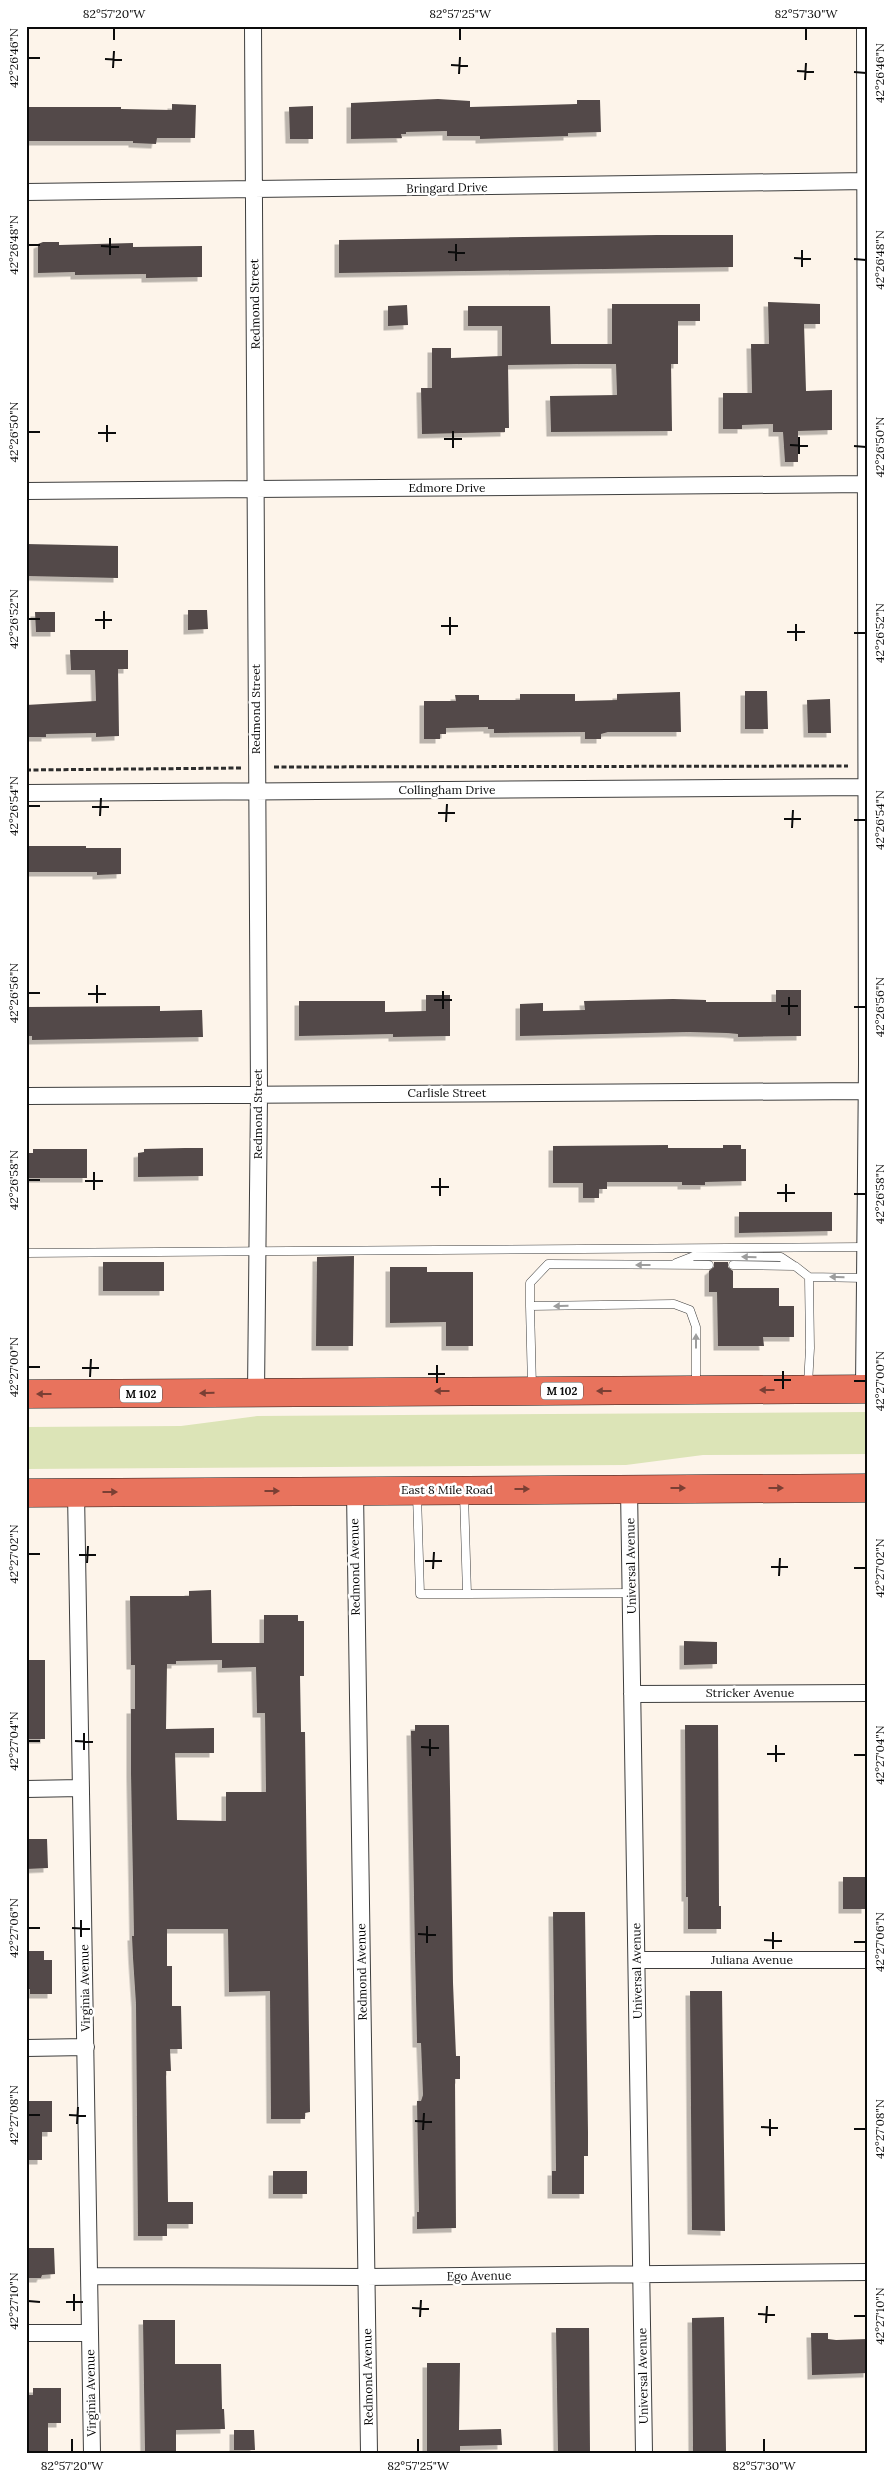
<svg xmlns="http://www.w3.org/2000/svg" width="894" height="2479" viewBox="0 0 894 2479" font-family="Lora,serif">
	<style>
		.green { fill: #dce4b7 }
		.building { fill: #524948; fill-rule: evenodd; filter: url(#shadow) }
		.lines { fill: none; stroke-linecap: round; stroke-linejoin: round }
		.lane-casing { stroke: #3e3e3e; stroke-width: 9 }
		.street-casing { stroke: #3e3e3e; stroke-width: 18 }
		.highway-casing { stroke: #1c1c1c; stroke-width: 29 }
		.path { stroke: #2d2d2d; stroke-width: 3; stroke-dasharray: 5 2.5; stroke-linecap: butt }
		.lane { stroke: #fff; stroke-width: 8 }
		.street { stroke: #fff; stroke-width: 16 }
		.highway { stroke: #e8735d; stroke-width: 28 }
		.oneway { fill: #9d9d9d }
		.oneway2 { fill: #7a3f34 }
		.ticks { fill: none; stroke: #0b0b0b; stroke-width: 2 }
		.labels { text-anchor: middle; stroke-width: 5; stroke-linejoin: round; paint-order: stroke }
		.shield { fill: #fff; stroke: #545454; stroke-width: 1 }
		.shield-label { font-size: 11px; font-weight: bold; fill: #0b0b0b }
		.street-label { font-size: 12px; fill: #0b0b0b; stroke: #fff }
		.neatline { fill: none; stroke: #0b0b0b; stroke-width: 2 }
		.ticks-label { font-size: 12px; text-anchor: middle; fill: #0b0b0b }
	</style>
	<defs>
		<filter id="shadow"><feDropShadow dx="-4.5" dy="4.5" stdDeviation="0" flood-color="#0004"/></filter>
	</defs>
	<rect width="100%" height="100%" fill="#fdf4ea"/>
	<path class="green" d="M868,1412V1454L703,1455L626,1465L26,1469V1427L181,1426L257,1416Z"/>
	<path class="building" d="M438,99L470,101V107L577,104V100H600L601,132L568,133V136L480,139V136H447V131L406,132V134H401L402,138L351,139V103Z
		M172,104L196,105L195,138H157L156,144L133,143V141H26V107H121V109L172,110Z
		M313,106V139H290L289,107Z
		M657,235H733V267L339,273V240Z
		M43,242H59V245L133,243V247L202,246V277L146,278V274L75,275V272L38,273V244Z
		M768,302L820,304V324H804L806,391L832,390V430L798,431V462H785L783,432H773V424L742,425V429H723V393H752L751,344H769Z
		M612,304H700V321H678V364H671L672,431L551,432L550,396L617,395L616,364H581L508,365L509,428H505V432L422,434L421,388H432V348H451V358L502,356V326H468V306H550L551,344H612Z
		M407,305L408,325L388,326V306Z
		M26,544L118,546V578L26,576Z
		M188,610H207L208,629L188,630Z
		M35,612H55V632H36Z
		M70,650H128V669H118L119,736L96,737V733L46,734V737H26V705L96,701L95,670H71Z
		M745,691H767L768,729H745Z
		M680,692L681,732H608L601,734V739H585V732L494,733V729H488V727L446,728V734H440V739H424V701H456L455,695H479V700H520V694H575V701L617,700V694Z
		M830,699L831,733H808L807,700Z
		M26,846H86V848H121V874L97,875V872H26Z
		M776,990H801V1036L738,1037V1034L727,1033L689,1032L520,1036V1004L543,1003V1011L585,1010L584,1001L673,999L706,1000V1002H776Z
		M426,995H450V1036L393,1037V1034L299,1036V1001H385V1012L426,1011Z
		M160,1006V1011L202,1010L203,1037L32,1040V1036H27L26,1007Z
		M668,1145V1148H723V1145H741V1149H746V1181L705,1182V1185H682V1182H607V1189H599V1198H583V1183H553V1146Z
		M185,1148H203V1176L138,1177V1153L144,1152V1149Z
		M33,1149H87V1178H27V1153H33Z
		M739,1212H832V1231L739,1233Z
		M354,1256L353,1346H316L317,1257Z
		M103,1262H164V1291H103Z
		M714,1262H728V1267L733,1271V1288H779V1306H794V1337H763L764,1346H718L717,1292H709V1271L714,1267Z
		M390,1267H427V1272H473V1346H446V1322L390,1323Z
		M211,1590L212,1643H264V1615H298V1621H304V1676H300L301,1732H305L310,2112L305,2113V2119H271L270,1991L229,1992L228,1929H167V1966H172V2006H181L182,2049H170L171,2071H166L168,2202H193V2224H167V2236H138L136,2004L133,1958L132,1936H134L131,1773V1709H135V1665H131L130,1596H189V1591ZM222,1660V1668L256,1667L257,1713H265L266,1792H226V1821L177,1820L175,1753H214V1728L166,1729L167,1664H176V1661Z
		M684,1641L717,1642V1664L684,1665Z
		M26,1660H45V1739H26Z
		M415,1725H449L453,1983L456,2056H460V2079H455L456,2228L417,2229V2212H419L417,2101H421L423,2095L421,2043H417L415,1953L411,1731H415Z
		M685,1725H718L719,1906H721V1929H688V1897H686Z
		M26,1839H47L48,1868L26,1869Z
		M843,1877H865L866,1909H843Z
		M553,1912H585L588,2133V2156H584V2194H552V2171H556Z
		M26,1951H44V1960H52V1994H30V1989H26Z
		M690,1991H722L725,2231L692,2230Z
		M26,2101H52V2132H42V2160H26Z
		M273,2171H307V2194H273Z
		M26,2248H54L55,2274L42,2275L41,2278H26Z
		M724,2317L726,2451H693L692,2318Z
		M143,2320H175V2364H221L222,2409H224L225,2429L176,2430V2453H145Z
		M556,2328H589L590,2453H558Z
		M811,2333H828V2339L836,2340L868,2339V2373L812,2375Z
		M427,2363H460L459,2430L501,2429L502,2445L460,2446V2453H427Z
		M33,2388H61V2423H48V2453H26V2395H33Z
		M234,2430H254L255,2450H234Z"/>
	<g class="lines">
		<defs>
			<path id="lane" d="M26,1253L866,1247
				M676,1263L694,1256L781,1257L793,1265
				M733,1265L795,1266L809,1277L865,1278
				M530,1306V1283L548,1264L709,1265
				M808,1385L810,1348L809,1277
				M532,1387L530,1306L674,1304L690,1310L696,1327V1386
				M417,1494L420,1594H467L464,1494
				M467,1594L632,1593"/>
			<path id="street" d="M253,26L259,1094L256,1393
				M26,192L868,181
				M26,491L868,484
				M26,793L868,787
				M26,1096L868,1091
				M864,1389L867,1064L865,26
				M629,1489L644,2453
				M355,1491L369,2453
				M76,1492L92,2453
				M632,1694L868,1693
				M26,1789L81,1788
				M637,1960H868
				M26,2048L86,2047
				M90,2276L366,2277L868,2272
				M26,2333H90"/>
			<path id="highway" d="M26,1394L868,1389
				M26,1493L868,1488"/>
		</defs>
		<use href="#lane" class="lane-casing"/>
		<use href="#street" class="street-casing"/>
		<use href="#highway" class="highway-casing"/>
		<path class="path" d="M274,767L848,766
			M26,770L241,768"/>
		<use href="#lane" class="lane"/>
		<use href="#street" class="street"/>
		<use href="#highway" class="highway"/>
	</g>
	<defs><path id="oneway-solid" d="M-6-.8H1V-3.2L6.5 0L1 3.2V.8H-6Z" transform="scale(1.25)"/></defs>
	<g class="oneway">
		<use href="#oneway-solid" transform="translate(749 1257) rotate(-179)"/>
		<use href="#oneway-solid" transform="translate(643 1265) rotate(-180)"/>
		<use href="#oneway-solid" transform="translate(837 1277) rotate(-179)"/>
		<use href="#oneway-solid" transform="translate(561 1306) rotate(179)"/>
		<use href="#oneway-solid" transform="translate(696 1341) rotate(-90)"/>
	</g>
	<g class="oneway2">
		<use href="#oneway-solid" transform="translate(767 1390) rotate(180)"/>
		<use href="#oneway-solid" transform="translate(442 1391) rotate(180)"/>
		<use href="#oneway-solid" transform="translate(604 1391) rotate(180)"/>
		<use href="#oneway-solid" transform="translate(207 1393) rotate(179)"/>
		<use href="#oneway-solid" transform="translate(44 1394) rotate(180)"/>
		<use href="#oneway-solid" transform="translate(678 1488)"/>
		<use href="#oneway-solid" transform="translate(776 1488)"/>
		<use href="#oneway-solid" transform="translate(522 1489)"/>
		<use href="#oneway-solid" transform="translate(272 1491)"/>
		<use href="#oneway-solid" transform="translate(110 1492)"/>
	</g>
	<path class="ticks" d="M114,40V28M460,40V28M806,40V28M28,58H40M105,59L122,60M451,65L468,66M113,68L114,51M797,71L814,72M854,72L866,73M459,74L460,57M805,80L806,63M28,245H40M101,246L119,247M448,252L465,253M110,255V238M794,258L811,259M854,259L866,260M456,261V244M802,267V250M28,432H40M98,433H116M444,439H462M107,442V425M790,445L808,446M854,446L866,447M453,448V431M799,454V437M28,619H40M95,620H112M441,626H458M104,629V611M787,632H805M854,633H866M450,635V617M796,641V624M28,806H40M92,807H109M438,813H455M100,816L101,798M784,819H801M854,820H866M446,822L447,804M792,828L793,810M28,993H40M88,994H106M434,1000H452M97,1003V985M781,1006H798M854,1007H866M443,1009V991M789,1015V997M28,1180H40M85,1181H103M431,1187H449M94,1190V1172M777,1193H795M854,1194H866M440,1196V1178M786,1202V1184M28,1367H40M82,1368H99M428,1374H445M90,1377L91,1359M774,1380H791M854,1381H866M437,1383V1365M783,1389V1371M28,1554H40M79,1555H96M425,1561H442M87,1563L88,1546M771,1567H788M854,1568H866M433,1569L434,1552M779,1576L780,1558M28,1741H40M75,1741L93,1742M421,1747L439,1748M84,1750V1733M767,1754H785M854,1755H866M430,1756V1739M776,1762V1745M28,1928H40M72,1928L90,1929M418,1934L436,1935M81,1937V1920M764,1940L782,1941M854,1942H866M427,1943V1926M773,1949V1932M28,2115H40M69,2115L86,2116M415,2121L432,2122M77,2124L78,2107M761,2127L778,2128M854,2129H866M423,2130L424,2113M770,2136V2119M28,2301L40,2302M66,2302H83M412,2308L429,2309M74,2311V2294M758,2314L775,2315M854,2316H866M420,2317L421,2300M766,2323L767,2306M72,2452V2439M418,2452V2439M764,2452V2439"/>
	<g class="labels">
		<g class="shield">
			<rect x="541" y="1382.5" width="42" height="17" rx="4"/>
			<rect x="120" y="1385.5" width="42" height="17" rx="4"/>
		</g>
		<g class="shield-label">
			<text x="562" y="1395">M 102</text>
			<text x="141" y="1398">M 102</text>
		</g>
		<g class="street-label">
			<text transform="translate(447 188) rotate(-1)" y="4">Bringard Drive</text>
			<text transform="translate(255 304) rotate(-91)" y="4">Redmond Street</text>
			<text x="447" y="492">Edmore Drive</text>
			<text transform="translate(256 709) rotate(-90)" y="4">Redmond Street</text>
			<text x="447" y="794">Collingham Drive</text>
			<text x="447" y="1097">Carlisle Street</text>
			<text transform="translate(258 1114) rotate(-90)" y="4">Redmond Street</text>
			<text x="447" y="1494">East 8 Mile Road</text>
			<text transform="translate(631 1566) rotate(-91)" y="4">Universal Avenue</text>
			<text transform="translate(355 1567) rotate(-91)" y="4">Redmond Avenue</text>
			<text x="750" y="1697">Stricker Avenue</text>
			<text x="752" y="1964">Juliana Avenue</text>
			<text transform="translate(637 1971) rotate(-91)" y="4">Universal Avenue</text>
			<text transform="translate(362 1972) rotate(-91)" y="4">Redmond Avenue</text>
			<text transform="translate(85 1988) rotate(-91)" y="4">Virginia Avenue</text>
			<text transform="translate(479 2276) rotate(-1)" y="4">Ego Avenue</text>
			<text transform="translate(643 2376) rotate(-91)" y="4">Universal Avenue</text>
			<text transform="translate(368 2377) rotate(-91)" y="4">Redmond Avenue</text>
			<text transform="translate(91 2393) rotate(-91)" y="4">Virginia Avenue</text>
		</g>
	</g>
	<rect width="894" height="2479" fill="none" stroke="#ffffff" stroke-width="55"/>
	<rect x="28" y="28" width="838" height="2424" class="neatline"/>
	<g class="ticks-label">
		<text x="114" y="18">82°57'20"W</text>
		<text x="460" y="18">82°57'25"W</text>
		<text x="806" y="18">82°57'30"W</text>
		<text transform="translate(14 58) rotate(-90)" y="4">42°26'46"N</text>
		<text transform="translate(880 73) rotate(-90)" y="4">42°26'46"N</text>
		<text transform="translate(14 245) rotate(-90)" y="4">42°26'48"N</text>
		<text transform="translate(880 260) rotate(-90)" y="4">42°26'48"N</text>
		<text transform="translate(14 432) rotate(-90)" y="4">42°26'50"N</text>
		<text transform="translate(880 447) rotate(-90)" y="4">42°26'50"N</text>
		<text transform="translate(14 619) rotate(-90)" y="4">42°26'52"N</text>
		<text transform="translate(880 633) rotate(-90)" y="4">42°26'52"N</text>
		<text transform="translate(14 806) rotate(-90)" y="4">42°26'54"N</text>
		<text transform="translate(880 820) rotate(-90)" y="4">42°26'54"N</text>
		<text transform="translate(14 993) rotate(-90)" y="4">42°26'56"N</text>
		<text transform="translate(880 1007) rotate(-90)" y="4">42°26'56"N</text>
		<text transform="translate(14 1180) rotate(-90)" y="4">42°26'58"N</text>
		<text transform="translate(880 1194) rotate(-90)" y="4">42°26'58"N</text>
		<text transform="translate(14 1367) rotate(-90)" y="4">42°27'00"N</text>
		<text transform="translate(880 1381) rotate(-90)" y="4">42°27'00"N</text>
		<text transform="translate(14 1554) rotate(-90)" y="4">42°27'02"N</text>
		<text transform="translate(880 1568) rotate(-90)" y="4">42°27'02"N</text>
		<text transform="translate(14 1741) rotate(-90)" y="4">42°27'04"N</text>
		<text transform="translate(880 1755) rotate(-90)" y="4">42°27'04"N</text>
		<text transform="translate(14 1928) rotate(-90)" y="4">42°27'06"N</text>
		<text transform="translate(880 1942) rotate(-90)" y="4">42°27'06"N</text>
		<text transform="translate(14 2115) rotate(-90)" y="4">42°27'08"N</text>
		<text transform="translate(880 2129) rotate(-90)" y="4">42°27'08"N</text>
		<text transform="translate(14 2301) rotate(-90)" y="4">42°27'10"N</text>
		<text transform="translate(880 2316) rotate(-90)" y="4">42°27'10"N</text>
		<text x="72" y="2470">82°57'20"W</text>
		<text x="418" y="2470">82°57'25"W</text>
		<text x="764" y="2470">82°57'30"W</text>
	</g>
</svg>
